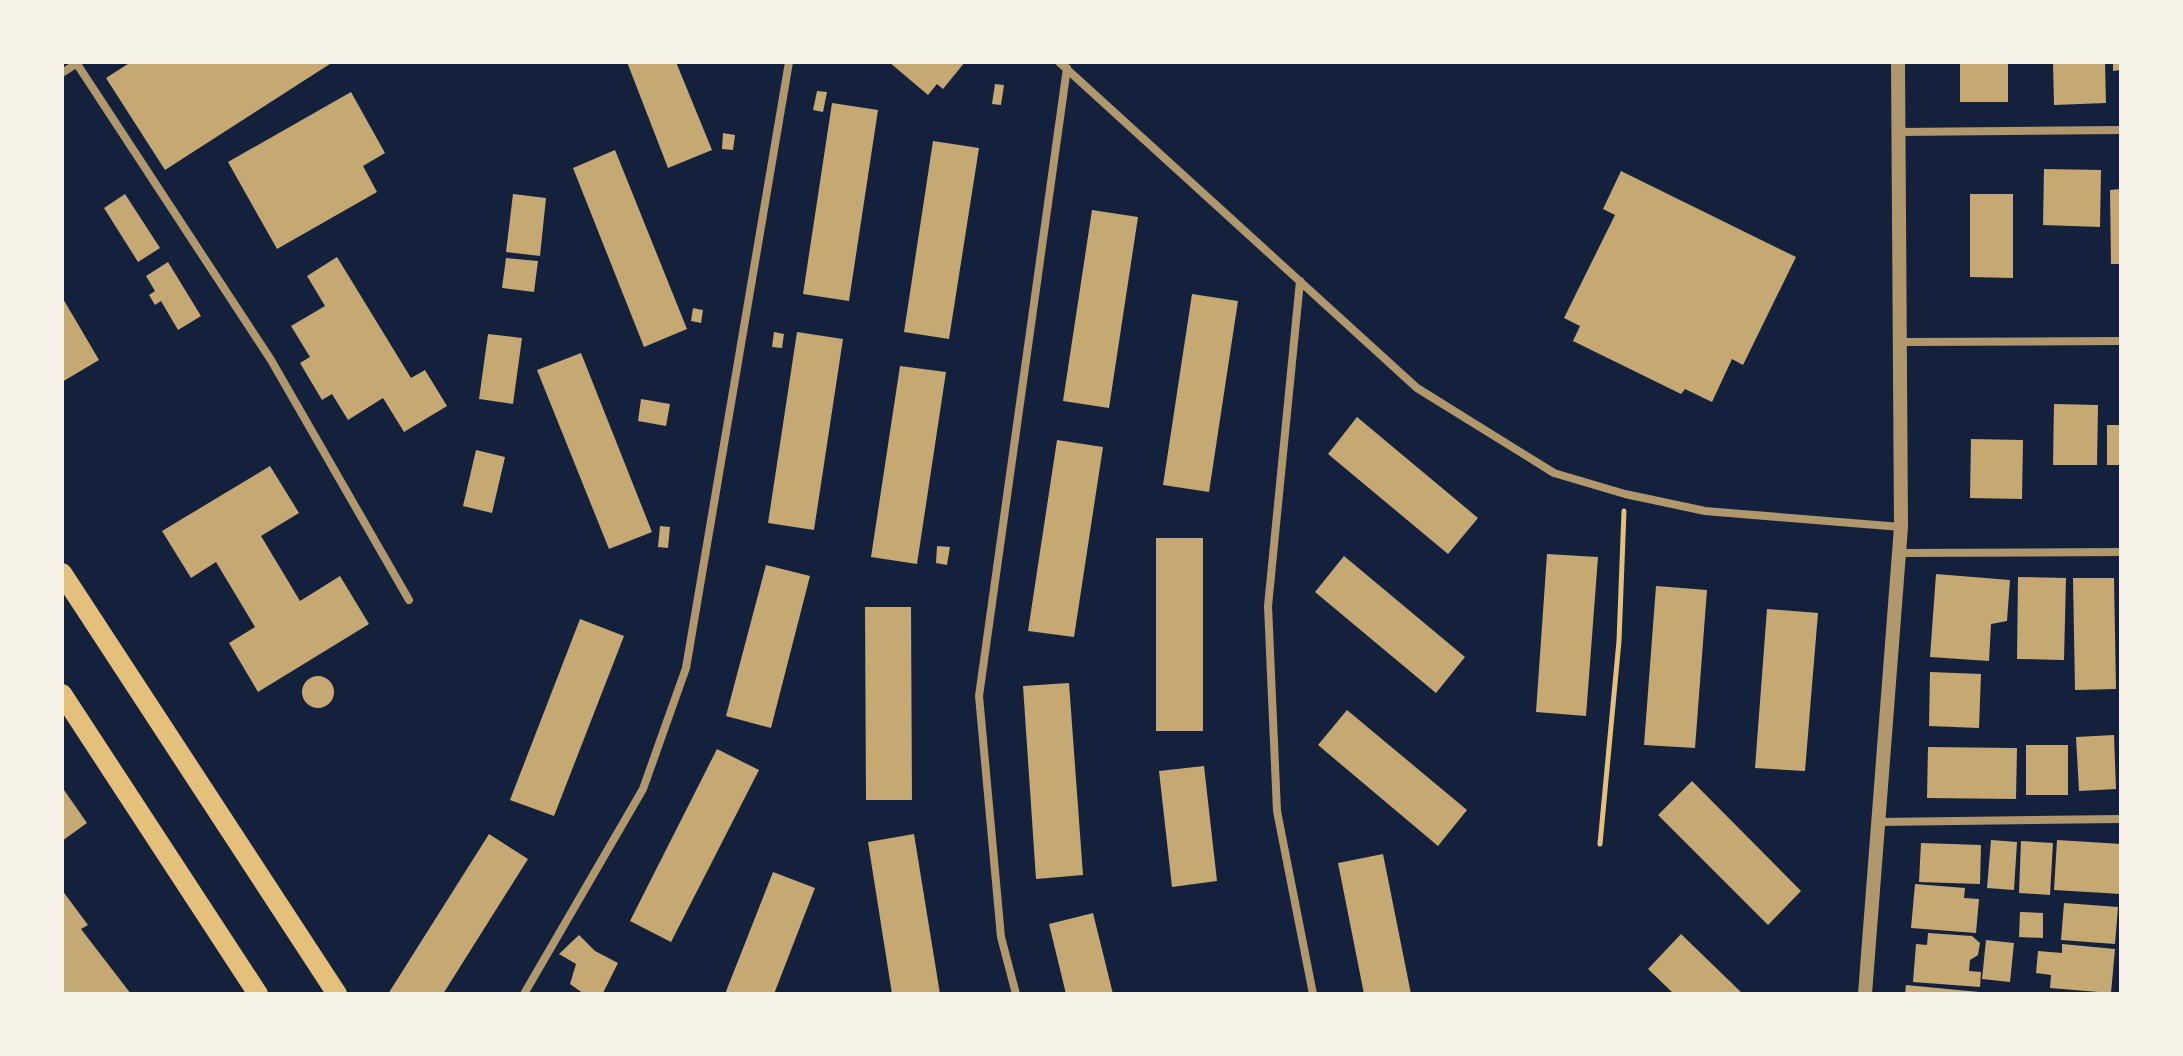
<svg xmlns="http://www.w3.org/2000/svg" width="2183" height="1056" viewBox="0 0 2183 1056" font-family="'PT Sans',sans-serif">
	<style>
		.building { fill: #c6a872 }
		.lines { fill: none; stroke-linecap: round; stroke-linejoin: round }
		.path { stroke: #e5c07b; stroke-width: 5 }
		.minor { stroke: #b1986c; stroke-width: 8 }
		.tertiary { stroke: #b1986c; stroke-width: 14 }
		.primary { stroke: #e5c07b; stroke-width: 20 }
	</style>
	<rect width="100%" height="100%" fill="#14213d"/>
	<path class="building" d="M131,62H333L165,170L106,78Z
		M627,62H676L712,150L668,168Z
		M889,62H965L943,89L937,84L928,95Z
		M1960,62H2008V102H1960Z
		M2053,62H2105L2106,103L2054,105Z
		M2113,62H2121V70L2113,71Z
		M995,84L1004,85L1001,105L992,104Z
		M817,91L827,92L823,112L813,110Z
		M351,92L385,153L363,166L377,192L277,249L228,162Z
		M832,103L878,110L849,301L803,294Z
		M723,133L735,135L733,150L722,149Z
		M933,141L979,148L949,339L904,332Z
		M615,150L687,329L644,347L573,168Z
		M2044,169L2101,170L2100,227L2043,225Z
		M1621,171L1796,257L1743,365L1732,359L1712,402L1685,389L1681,394L1573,341L1580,326L1564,318L1615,215L1603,209Z
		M2121,189V264H2111L2110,190Z
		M125,194L160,248L138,262L104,208Z
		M513,194L546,198L540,256L506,252Z
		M1970,194H2013V278L1970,277Z
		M1092,210L1138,217L1109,408L1063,401Z
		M337,257L411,378L425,370L447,406L404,432L383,398L348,420L332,394L322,400L300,363L310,357L291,326L325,306L307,276Z
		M506,258L538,261L534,292L502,288Z
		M168,262L201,316L178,330L161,301L155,305L149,295L155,291L146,276Z
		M1192,294L1238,301L1209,492L1163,485Z
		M62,297L99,360L62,382Z
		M693,308L703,310L701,323L691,321Z
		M774,332L784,334L782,348L772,347Z
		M797,332L843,339L814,530L768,523Z
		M488,334L522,338L513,404L479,399Z
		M581,353L652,532L609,549L537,370Z
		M900,366L946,372L917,564L871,557Z
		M641,399L670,404L666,426L638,421Z
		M2054,404L2098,405L2097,465H2053Z
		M1357,417L1478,518L1448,554L1328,454Z
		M2107,425H2121V465H2107Z
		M1971,439L2023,440L2022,499L1970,498Z
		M1057,440L1103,447L1074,637L1028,631Z
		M476,450L505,457L492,513L463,506Z
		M270,466L299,513L261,536L300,601L340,576L369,624L258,692L229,643L255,627L216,562L191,578L162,531Z
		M660,526L670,527L668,548L658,547Z
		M1156,538H1203V731H1156Z
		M937,546L950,547L947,565L936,563Z
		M1547,554L1598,557L1586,716L1536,712Z
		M1344,556L1465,657L1436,693L1315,592Z
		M766,565L810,576L771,728L726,716Z
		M1936,574L2010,580L2007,621L1991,624L1989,661L1930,657Z
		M2018,577L2066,578L2064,660L2017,659Z
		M2073,578H2114L2116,689L2075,690Z
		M1656,586L1707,590L1695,748L1644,745Z
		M865,607H911L912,800H866Z
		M1767,609L1818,613L1805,771L1755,768Z
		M580,619L624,636L554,816L510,800Z
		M1930,672L1981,674L1979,728L1929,726Z
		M302 692a16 16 0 1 1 32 0a16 16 0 1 1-32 0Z
		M1069,683L1083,875L1036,879L1023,686Z
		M1347,710L1467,810L1438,846L1318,745Z
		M2114,735L2116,789L2079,791L2076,737Z
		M2026,745H2068V795H2026Z
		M1928,747L2017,748L2016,799L1927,798Z
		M717,749L759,770L671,942L630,921Z
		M1204,766L1217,881L1172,887L1159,771Z
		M1692,781L1801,891L1768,925L1658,815Z
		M62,787L87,823L62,841Z
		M489,834L528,859L443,994H388Z
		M914,834L940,994H892L868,842Z
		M1991,840L2017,842L2014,890L1987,888Z
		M2057,840L2121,844V894L2054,890Z
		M2021,841L2053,843L2050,895L2019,893Z
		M1921,843L1981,845L1980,884L1919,882Z
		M1383,854L1411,994H1364L1338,863Z
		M773,872L815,888L774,994H725Z
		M1915,884L1965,888L1964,898L1979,899L1976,933L1911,928Z
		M62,890L88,925L81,929L131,994H62Z
		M2064,903L2118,907L2115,944L2061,940Z
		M2020,912L2043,913V938L2019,937Z
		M1093,913L1113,994H1066L1049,924Z
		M1928,933L1972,936L1980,943L1978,955L1970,960L1969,971L1981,972L1980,987L1913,982L1916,944L1927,945Z
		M1681,934L1743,994H1674L1648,969Z
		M579,935L595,951L618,963L603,993L584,994L570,984L576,964L559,954Z
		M1986,940L2014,943L2010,982L1982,979Z
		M2062,944L2115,949L2111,993L2050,988L2051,975L2036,973L2038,951L2062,953Z
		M1906,985L1979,992V994H1905Z"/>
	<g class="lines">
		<path class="path" d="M1600,844L1619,641L1624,511"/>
		<path class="minor" d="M1059,62L1417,388L1554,473L1625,494L1705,511L1901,527
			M77,64L271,360L409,600
			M62,73L79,62
			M1898,132L2121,130
			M1300,281L1268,606L1277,811L1313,994
			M1900,342L2121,341
			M1900,553L2121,552
			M1879,822L2121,819
			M524,994L643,789L686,668L789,62
			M1016,994L1001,937L979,696L1067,68"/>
		<path class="tertiary" d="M1865,994L1901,527L1898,62"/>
		<path class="primary" d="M62,573L337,994
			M62,694L258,994"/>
	</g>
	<rect width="2183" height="1056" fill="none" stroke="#f6f1e7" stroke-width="128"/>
</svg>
